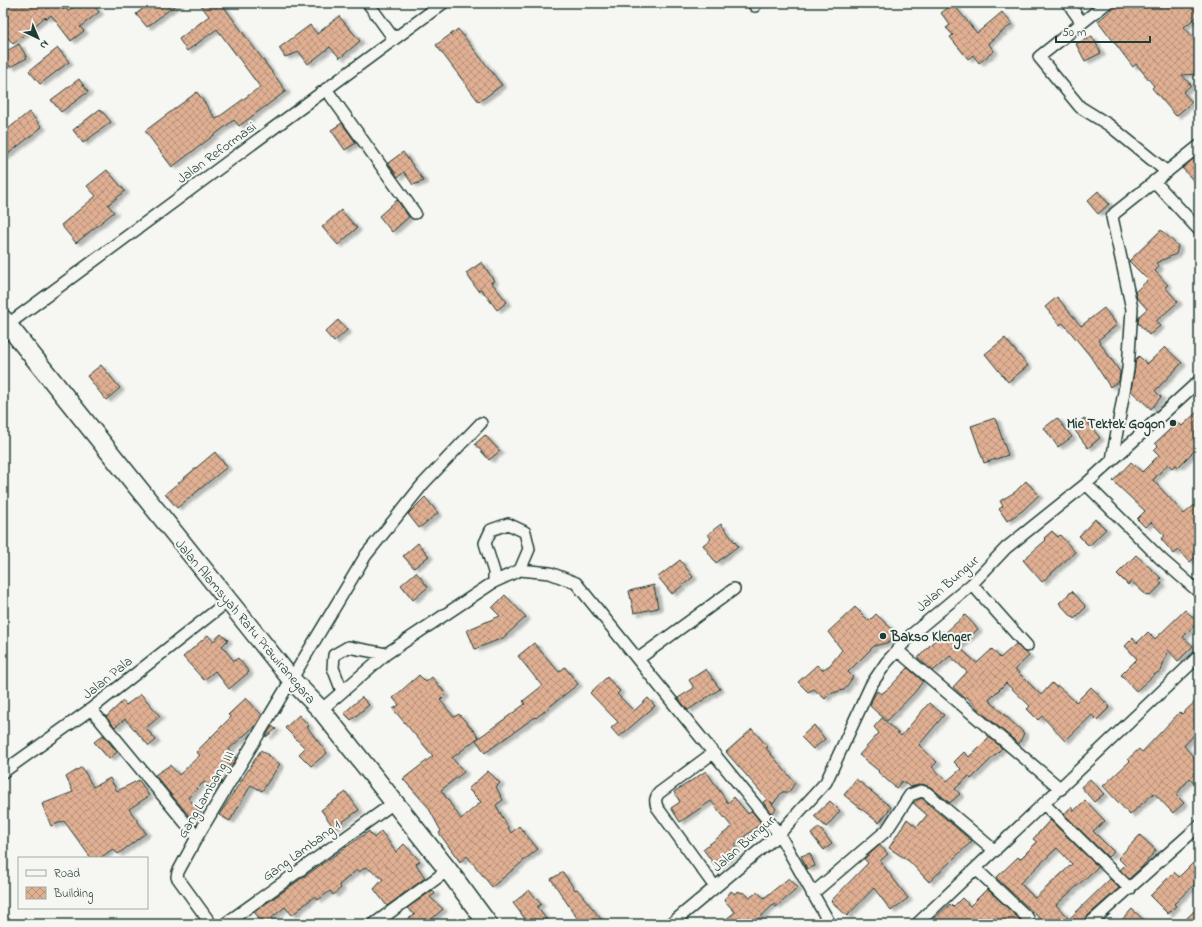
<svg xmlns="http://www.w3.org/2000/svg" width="1202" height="927" viewBox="0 0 1202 927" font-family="'Indie Flower',sans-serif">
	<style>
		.building { fill: url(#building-cross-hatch); stroke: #1f3d34; fill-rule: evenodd; filter: url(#shadow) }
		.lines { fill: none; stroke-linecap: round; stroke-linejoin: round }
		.minor-casing { stroke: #1f3d34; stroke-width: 14 }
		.primary-casing { stroke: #1f3d34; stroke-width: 21 }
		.minor { stroke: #f6f6f2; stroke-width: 11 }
		.primary { stroke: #f6f6f2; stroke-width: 18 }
		.poi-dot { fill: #1f3d34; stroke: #f6f6f2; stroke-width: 1.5 }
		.labels { text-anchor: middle; stroke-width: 4; stroke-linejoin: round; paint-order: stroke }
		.street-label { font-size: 14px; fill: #1f3d34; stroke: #f6f6f2 }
		.poi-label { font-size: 14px; font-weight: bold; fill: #1f3d34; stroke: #f6f6f2; text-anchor: end }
	</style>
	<defs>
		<pattern id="building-cross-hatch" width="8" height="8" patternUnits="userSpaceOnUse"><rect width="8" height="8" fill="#e1b093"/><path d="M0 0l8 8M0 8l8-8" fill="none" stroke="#b69079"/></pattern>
		<filter id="shadow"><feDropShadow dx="4.5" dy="2.5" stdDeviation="1" flood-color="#0004"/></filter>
	</defs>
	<rect width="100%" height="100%" fill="#f6f6f2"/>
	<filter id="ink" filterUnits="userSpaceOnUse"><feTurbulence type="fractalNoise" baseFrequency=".025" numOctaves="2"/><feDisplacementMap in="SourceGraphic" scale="8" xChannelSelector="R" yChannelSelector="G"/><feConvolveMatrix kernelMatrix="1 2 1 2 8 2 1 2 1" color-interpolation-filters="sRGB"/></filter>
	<g filter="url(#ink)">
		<path class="building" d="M3,3H57L63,10L66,8L68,11L79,3H92L99,12L80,27L84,31L71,41L51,15L47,19L45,17L13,44L3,32Z
			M150,3H178L147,27L136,14Z
			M199,3H221L286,91L239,126L234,120L172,167L145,131L197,92L216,119L260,87L217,29L187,51L179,39L209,16Z
			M1120,3H1199V15L1184,27L1199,44V74L1182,75L1191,85L1183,92L1192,102L1176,116L1152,88L1154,86L1136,64L1133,67L1098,21Z
			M953,4L977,33L1002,12L1012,24L988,43L994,51L979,63L973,55L968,59L950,37L953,35L946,28L950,25L941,13Z
			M339,16L360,41L340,58L330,47L308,64L299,52L285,57L279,48L310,25L317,34Z
			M458,29L502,85L479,102L436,45Z
			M1092,36L1101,53L1085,61L1076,44Z
			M19,44L27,58L10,67L3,53Z
			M58,48L69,62L40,84L29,71Z
			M79,79L88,92L61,112L51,100Z
			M100,109L111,122L83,143L73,130Z
			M29,112L42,127L3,158V133Z
			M342,123L356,143L345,150L331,130Z
			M403,152L424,181L413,185L404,172L398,177L388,163Z
			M1197,156L1199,158V187L1182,168Z
			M107,170L125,191L108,205L114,212L76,243L61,225L96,196L87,186Z
			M1098,191L1109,204L1098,214L1087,201Z
			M397,200L409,217L392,232L379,216Z
			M341,210L357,228L338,245L322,227Z
			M1161,230L1178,246L1176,254L1156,263L1159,267L1155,271L1168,285L1165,287L1178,302L1156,321L1160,326L1149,335L1138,323L1139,316L1147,309L1137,298L1135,292L1148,280L1129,261Z
			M482,262L494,281L491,282L507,302L497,310L481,289L478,291L466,273Z
			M1057,297L1081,326L1104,308L1117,325L1098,340L1120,372L1119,381L1110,387L1090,356L1063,323L1060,325L1045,307Z
			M338,320L347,330L334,342L325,332Z
			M1005,338L1028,366L1008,382L985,354Z
			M1165,347L1182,363L1155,391L1161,397L1151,409L1131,391L1136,359L1139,356L1147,364Z
			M101,365L120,388L106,400L87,376Z
			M1199,410V446L1178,467L1176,465L1172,468L1168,464L1153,480L1184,514L1199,501V554L1190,562L1179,550L1174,554L1161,539L1165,536L1151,522L1145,527L1137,519L1145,511L1113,481L1131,462L1142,472L1159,455L1154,450L1158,446L1155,443L1178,422L1182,426Z
			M995,418L1008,455L984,463L971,426Z
			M1057,418L1072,437L1058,447L1044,428Z
			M1084,418L1100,438L1088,448L1073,428Z
			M485,435L500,451L489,460L475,444Z
			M215,452L227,467L177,508L165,494Z
			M1026,481L1039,495L1022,511L1007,521L999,509L1003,506L1000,501L1015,492Z
			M425,497L438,513L419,528L408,514Z
			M1095,519L1106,529L1089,546L1079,536Z
			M721,524L738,546L716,563L703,545L711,539L708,534Z
			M1052,531L1058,537L1060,535L1075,552L1042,582L1023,560L1046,540L1044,538Z
			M418,543L429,556L414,568L403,556Z
			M1136,555L1161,578L1159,580L1162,584L1150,596L1148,594L1146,595L1131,581L1128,585L1117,574Z
			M680,560L693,577L672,594L658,577Z
			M416,572L428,587L413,600L401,585Z
			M654,585L658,608L634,613L629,591Z
			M1072,591L1086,607L1074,619L1059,603Z
			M505,595L526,617L503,638L475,649L467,630L500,616L492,608Z
			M855,607L869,621L876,614L893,630L890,642L874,646L848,672L853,677L844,690L829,694L825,699L814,689L808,692L798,682L817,665L822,670L830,665L842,650L828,632Z
			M1185,610L1198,622L1183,637L1193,646L1178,661L1168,650L1161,671L1155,674L1136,691L1121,675L1137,659L1125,646L1133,638L1137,643L1148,632L1155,639Z
			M965,615L978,629L959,647L977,663L992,649L1000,658L1016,644L1029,656L1015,669L1041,695L1052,683L1056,687L1058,686L1076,702L1091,687L1110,707L1097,720L1092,715L1065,741L1042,716L1038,720L1027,709L1030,706L1006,683L989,700L1024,733L1019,744L981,712L966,696L965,698L953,687L967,672L950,656L933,671L918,658L943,631L945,633Z
			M221,634L228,640L222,646L234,661L238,658L249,672L229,689L215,671L204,680L183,657L208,635L213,641Z
			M534,643L559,672L565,667L578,684L536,718L535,717L485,753L476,740L525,704L523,701L542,686L518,656Z
			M908,668L923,681L915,692L887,721L870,706L872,700L877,691L881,694L889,688Z
			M706,669L720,689L688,710L678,698L694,688L689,680Z
			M419,675L426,682L432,677L446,694L440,700L454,717L459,714L479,737L452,758L464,772L441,790L461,819L481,802L468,789L488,771L500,783L496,787L503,800L496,805L511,833L519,826L538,849L492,887L467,856L460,862L439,833L441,831L428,807L403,779L433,756L393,709L399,705L393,698Z
			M607,677L620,691L617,694L634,711L648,698L655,706L619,737L611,728L618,722L590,693Z
			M141,694L160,716L146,728L156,740L149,746L125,719L115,727L106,717L123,701L126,705Z
			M362,697L369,705L351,720L344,713Z
			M246,698L262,715L256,725L229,749L236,758L234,762L215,777L222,782L213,790L204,782L188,798L202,815L194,822L155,775L170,765L179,775L200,755L196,752L231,717L228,715Z
			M1199,698V730L1184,746L1199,763V788L1190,778L1176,795L1184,803L1173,813L1154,793L1130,815L1103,786L1130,761L1128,759L1139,749L1142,752L1180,712L1182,714Z
			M929,703L944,715L919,745L937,762L932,767L947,781L961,769L954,762L964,752L969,757L989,737L1002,748L971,779L969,776L955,789L960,794L950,803L932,788L923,784L910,787L902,781L896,788L878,772L879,771L859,755L879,733L874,727L882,718L901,736Z
			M299,715L309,726L307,727L327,753L311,766L299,754L305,748L285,728Z
			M814,725L825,739L813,749L801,737Z
			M272,726L276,729L266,737V736Z
			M752,729L768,747L766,748L795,783L789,792H782L773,804L770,801L776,809L772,814L763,802L767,799L726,752Z
			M103,735L117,752L109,759L94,742Z
			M261,750L280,764L262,791L251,785L230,821L219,815Z
			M82,767L93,787L110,778L117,791L139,780L149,796L129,809L146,833L118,854L113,849L100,858H91L64,821L51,826L42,804L73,792L66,777Z
			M706,771L728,803L734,797L748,814L752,811L761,823L734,845L738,851L716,867L703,849L732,827L711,801L680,822L671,808L680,802L674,792Z
			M856,779L891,807L879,823L844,795Z
			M1090,779L1104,794L1094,802L1081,787Z
			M346,792L359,810L334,828L321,810Z
			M921,798L972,841L929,882L909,861L889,848L907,819L917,827L927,815L913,803Z
			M1085,800L1105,821L1093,831L1114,852L1108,857L1064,814L1071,807L1074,811Z
			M830,801L840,811L826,827L814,816Z
			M1050,820L1098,867L1056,905L1069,919L1110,879L1119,888L1084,919L1081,924H1046L996,878L1018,857L1020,859L1037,842L1033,839ZM1057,848L1072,864L1035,898L1020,883Z
			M819,827L832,844L824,850L811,834Z
			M369,831L374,838L381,831L396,852L404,844L420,861L416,864L425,878L387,906L374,889L383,879L366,867L359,872L357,870L339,885L341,888L333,895L330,891L318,900L315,896L292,915L285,907L264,924L254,912Z
			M1140,835L1156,850L1142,867L1129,879L1120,870L1125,865L1118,858Z
			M880,845L888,854L880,861L908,898L891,911L874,888L847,916L831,901L868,863L864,859Z
			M810,853L815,866L807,869L801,856Z
			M1199,857V880L1174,904L1176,906L1168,914L1150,896L1174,872L1179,877Z
			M563,872L575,890L577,889L605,924H581L551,879Z
			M789,878L798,888L776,907L774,904L753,924H720L735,912L724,900L731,891L735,894L737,891L744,893L750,897L758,892L764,898Z
			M987,889L1025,924H928L950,904L953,907L962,898L970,906Z
			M433,890L435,894L430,897L443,909L426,924H398L415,915L407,908Z
			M529,890L541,904L537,907L550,924H529L513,903Z
			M1199,906V924H1181Z
			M1132,909L1148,924H1118Z"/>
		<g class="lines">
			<defs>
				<path id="minor" d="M368,3L394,39
					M753,3L755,6
					M1068,3L1082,23
					M1107,3L1039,57L1080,107L1109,125L1167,172
					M326,89L415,213
					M1154,181L1199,230
					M7,325L443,3
					M1112,460L1128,369L1132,309L1112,217L1115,213L1199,146
					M1086,484L1161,559L1199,592
					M494,582V572L485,543L491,530L508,524L525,532L529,549L520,570
					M972,584L1027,646
					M897,650L1061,789
					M638,659L734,589
					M342,691L333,668L334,655L348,647L386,654
					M91,709L197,837
					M321,710L386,654L494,582L520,570L550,573L576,583L779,834L830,924
					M713,753L659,793C655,798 655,801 657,807L715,887
					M3,772L91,709L228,601
					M1044,804L1130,889
					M976,869L1028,918
					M812,894L887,830L910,795L921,791L927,793L995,851
					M211,924L177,877L178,872L197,837L366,555L423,484L481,423
					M225,924L395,802
					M374,924L448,870
					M671,924L779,834L826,782L871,685L886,663L911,635L972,584L1006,548L1086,484L1199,381
					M917,924L1199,656
					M1089,924L1199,826"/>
				<path id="primary" d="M3,319L291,679L321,710L448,870L488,924"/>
			</defs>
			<use href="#minor" class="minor-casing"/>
			<use href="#primary" class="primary-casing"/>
			<use href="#minor" class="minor"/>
			<use href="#primary" class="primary"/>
		</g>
	</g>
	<g class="poi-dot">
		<circle cx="1173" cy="423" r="4"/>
		<circle cx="883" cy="636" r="4"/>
	</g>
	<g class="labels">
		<g class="street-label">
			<text transform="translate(216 152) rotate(-36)" y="5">Jalan Reformasi</text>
			<text transform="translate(947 583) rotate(-41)" y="5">Jalan Bungur</text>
			<text transform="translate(246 621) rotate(50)" y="5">Jalan Alamsyah Ratu Prawiranegara</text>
			<text transform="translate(107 677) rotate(-39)" y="5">Jalan Pala</text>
			<text transform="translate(205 794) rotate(-60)" y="5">Gang Lambang III</text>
			<text transform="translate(743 843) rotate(-41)" y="5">Jalan Bungur</text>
			<text transform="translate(301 850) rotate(-36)" y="5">Gang Lambang 1</text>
		</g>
		<g class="poi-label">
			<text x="1165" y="428">Mie Tektek Gogon</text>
			<text x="891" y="641" text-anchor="start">Bakso Klenger</text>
		</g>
	</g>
	<rect width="1202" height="927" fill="none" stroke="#f6f6f2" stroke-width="16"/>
	<rect x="8" y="8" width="1186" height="911" fill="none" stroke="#1f3d34" stroke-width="1.5" filter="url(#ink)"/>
	<rect x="18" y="857" width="130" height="52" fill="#f6f6f2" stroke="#a0aca6"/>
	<rect x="26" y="870" width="20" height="6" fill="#f6f6f2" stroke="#a0aca6"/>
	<text x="54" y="877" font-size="12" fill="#1f3d34">Road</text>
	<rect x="26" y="887" width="20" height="12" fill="url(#building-cross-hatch)" stroke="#a0aca6"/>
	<text x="54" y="897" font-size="12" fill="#1f3d34">Building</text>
	<g transform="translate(38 38) rotate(136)" stroke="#f6f6f2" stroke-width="3" paint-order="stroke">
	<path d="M0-3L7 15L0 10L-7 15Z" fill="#1f3d34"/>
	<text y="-6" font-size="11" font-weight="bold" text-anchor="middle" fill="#1f3d34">N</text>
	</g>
	<path d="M1056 36v6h94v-6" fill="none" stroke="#1f3d34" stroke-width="2"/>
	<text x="1062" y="36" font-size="12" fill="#1f3d34" stroke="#f6f6f2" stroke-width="3" paint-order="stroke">50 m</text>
</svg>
